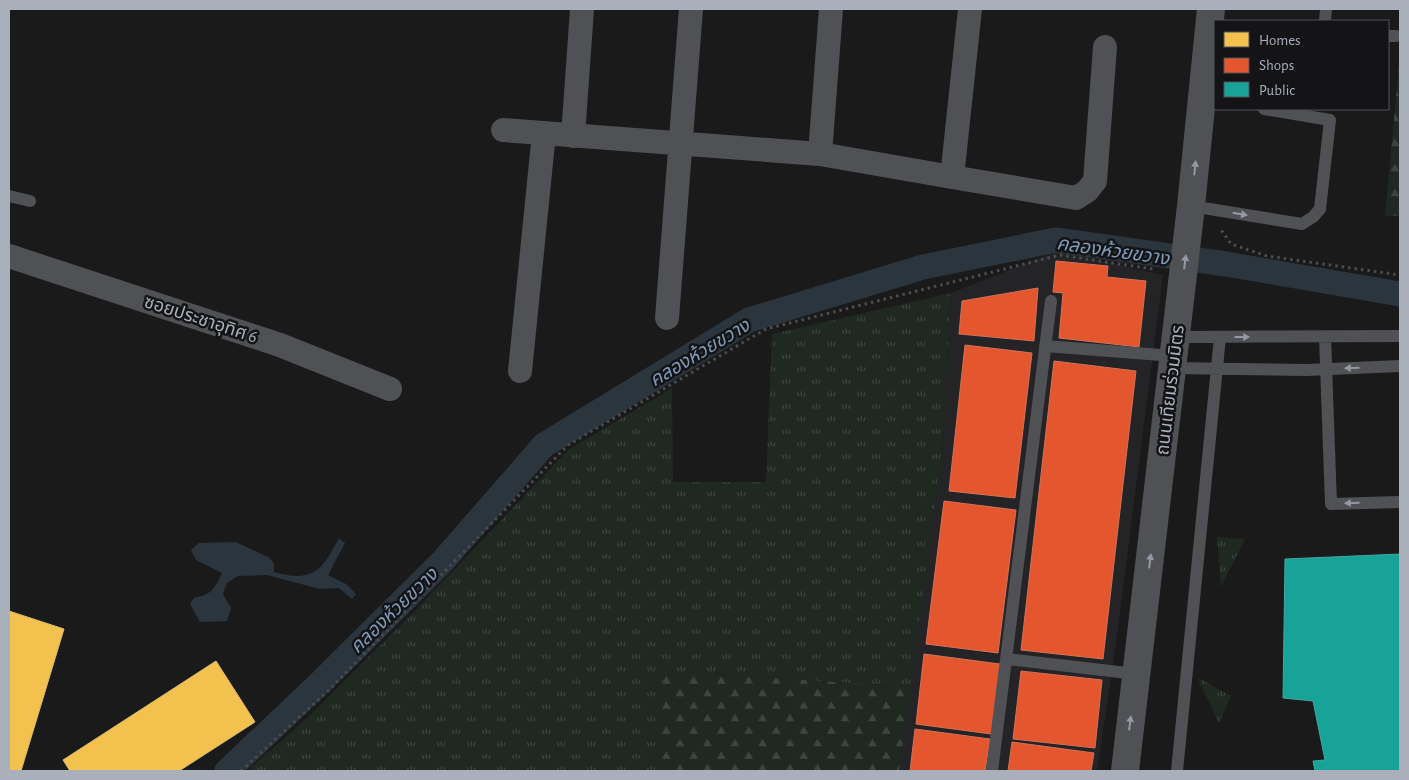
<svg xmlns="http://www.w3.org/2000/svg" width="1409" height="780" viewBox="0 0 1409 780" font-family="'Alegreya Sans','Noto Sans Thai',sans-serif">
	<style>
		.built { fill: #242427 }
		.grass { fill: url(#grass-tufts) }
		.forest { fill: url(#forest-firs) }
		.water { fill: #2b353d }
		.homes { fill: #f2c14e; stroke: #dcbc6f }
		.shops { fill: #e4572e; stroke: #d37159 }
		.public { fill: #17a398; stroke: #43a7a3 }
		.lines { fill: none; stroke-linecap: round; stroke-linejoin: round }
		.canal { stroke: #2b353d; stroke-width: 25 }
		.path { stroke: #4b4c4f; stroke-width: 3; stroke-dasharray: 2.5 4; stroke-linecap: butt }
		.service { stroke: #505154; stroke-width: 12 }
		.minor { stroke: #505154; stroke-width: 24 }
		.tertiary { stroke: #505154; stroke-width: 28 }
		.oneway { fill: #9498a2 }
		.labels { text-anchor: middle; stroke-width: 5; stroke-linejoin: round; paint-order: stroke }
		.street-label { font-size: 18px; fill: #aaafbc; stroke: #141416 }
		.water-label { font-size: 19px; font-style: italic; fill: #7e9cba; stroke: #141416 }
	</style>
	<defs>
		<pattern id="grass-tufts" width="24" height="20" patternUnits="userSpaceOnUse" patternTransform="scale(1.25)"><rect width="24" height="20" fill="#1f2821"/><path d="M3 7l-1-3M5 7V3M7 7l1-3M15 17l-1-3M17 17v-4M19 17l1-3" fill="none" stroke="#3d453f"/></pattern>
		<pattern id="forest-firs" width="22" height="20" patternUnits="userSpaceOnUse" patternTransform="scale(1.25)"><rect width="22" height="20" fill="#1f2821"/><path d="M5 1l3.5 6h-7zM16 11l3.5 6h-7z" fill="#3d453f"/></pattern>
	</defs>
	<rect width="100%" height="100%" fill="#1a1a1a"/>
	<path class="built" d="M1057,251L1163,275L1115,651L1097,771H899L942,456L951,293Z"/>
	<path class="grass" d="M951,293L942,456L911,687L665,671L656,771H247L308,717L409,617L568,450L672,388L673,482H766L772,334Z
		M1217,537L1245,539L1221,587Z
		M1197,677L1231,696L1219,723Z"/>
	<path class="forest" d="M1400,53V216H1385Z
		M664,671L911,687L899,771H656Z"/>
	<path class="water" d="M339,538L345,543L328,575L346,584L356,594L352,599L339,588L320,589L267,575L238,576L227,583L223,594L231,608L227,621L200,622L190,604L194,598C212,594 214,590 222,573L196,560L191,550L199,543L236,542L268,557L274,563V572C313,583 322,571 339,538Z"/>
	<path class="homes" d="M9,611L64,629L21,771H9Z
		M216,661L255,722L179,771H70L63,760Z"/>
	<path class="shops" d="M1056,261L1108,266L1107,277L1146,281L1139,347L1059,338L1063,293L1053,292Z
		M1038,288L1034,341L959,334L962,301Z
		M965,345L1032,353L1015,498L949,491Z
		M1054,361L1136,371L1103,659L1021,650Z
		M944,501L1016,510L998,653L926,644Z
		M924,654L1000,664L991,734L916,724Z
		M1021,671L1102,680L1095,748L1013,739Z
		M915,729L990,739L985,771H910Z
		M1012,742L1094,753L1091,771H1008Z"/>
	<path class="public" d="M1400,554V771H1315L1313,761L1325,760L1313,701L1283,698L1285,559Z"/>
	<g class="lines">
		<path class="canal" d="M227,771L322,681L442,562L544,445L749,320L923,267L1056,240L1226,264L1400,294"/>
		<path class="path" d="M1221,231L1223,232L1231,244L1267,256L1400,275
			M241,771L330,689L568,445L766,329L1060,255L1153,269"/>
		<path class="service" d="M1325,21L1326,9
			M1388,36H1396
			M9,196L30,201
			M1191,206L1302,224L1313,217L1320,209L1330,120L1264,109
			M1176,337L1400,336
			M1325,337L1331,504L1400,502
			M1045,346L1174,356
			M1172,368L1307,370L1400,366
			M1007,659L1136,674
			M992,771L1051,301
			M1177,771L1220,337"/>
		<path class="minor" d="M503,130L820,154L952,177L970,9
			M573,136L582,9
			M820,154L831,9
			M952,177L1076,198L1087,191L1095,181L1105,47
			M9,256L280,345L390,389
			M667,318L691,9
			M520,371L544,133"/>
		<path class="tertiary" d="M1125,771L1191,206L1211,9"/>
	</g>
	<defs><path id="oneway-solid" d="M-6-.8H1V-3.2L6.5 0L1 3.2V.8H-6Z" transform="scale(1.25)"/></defs>
	<g class="oneway">
		<use href="#oneway-solid" transform="translate(1195 168) rotate(-84)"/>
		<use href="#oneway-solid" transform="translate(1240 214) rotate(9)"/>
		<use href="#oneway-solid" transform="translate(1185 262) rotate(-83)"/>
		<use href="#oneway-solid" transform="translate(1242 337)"/>
		<use href="#oneway-solid" transform="translate(1352 368) rotate(178)"/>
		<use href="#oneway-solid" transform="translate(1352 503) rotate(178)"/>
		<use href="#oneway-solid" transform="translate(1150 561) rotate(-83)"/>
		<use href="#oneway-solid" transform="translate(1130 723) rotate(-83)"/>
	</g>
	<g class="labels">
		<g class="street-label">
			<text transform="translate(201 319) rotate(18)" y="6">ซอยประชาอุทิศ 6</text>
			<text transform="translate(1170 390) rotate(-83)" y="6">ถนนเทียมร่วมมิตร</text>
		</g>
		<g class="water-label">
			<text transform="translate(1113 250) rotate(8)" y="7">คลองห้วยขวาง</text>
			<text transform="translate(699 352) rotate(-31)" y="7">คลองห้วยขวาง</text>
			<text transform="translate(393 610) rotate(-44)" y="7">คลองห้วยขวาง</text>
		</g>
	</g>
	<rect width="1409" height="780" fill="none" stroke="#aaafbc" stroke-width="20"/>
	<rect x="1214" y="20" width="175" height="90" fill="#141416" stroke="#505258"/>
	<rect x="1224" y="32" width="25" height="15" fill="#f2c14e" stroke="#505258"/>
	<text x="1259" y="45" font-size="15" fill="#aaafbc">Homes</text>
	<rect x="1224" y="58" width="25" height="15" fill="#e4572e" stroke="#505258"/>
	<text x="1259" y="70" font-size="15" fill="#aaafbc">Shops</text>
	<rect x="1224" y="82" width="25" height="15" fill="#17a398" stroke="#505258"/>
	<text x="1259" y="95" font-size="15" fill="#aaafbc">Public</text>
</svg>
